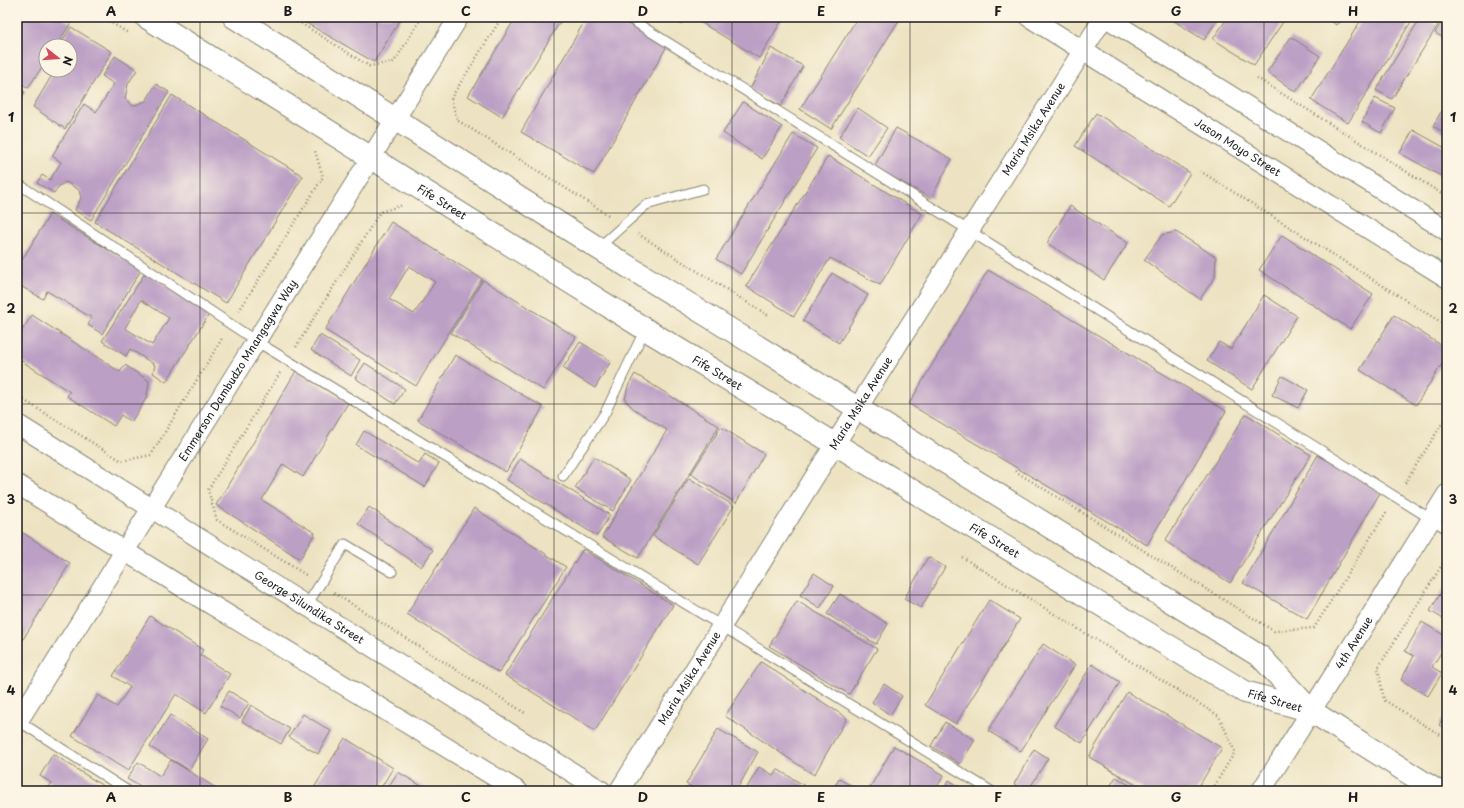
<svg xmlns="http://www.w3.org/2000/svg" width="1464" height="808" viewBox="0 0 1464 808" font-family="'Playpen Sans',sans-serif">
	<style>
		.building { fill: #bb9fc5; fill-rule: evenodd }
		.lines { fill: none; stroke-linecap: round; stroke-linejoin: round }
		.lane-casing { stroke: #84806f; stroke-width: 11 }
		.street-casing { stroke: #84806f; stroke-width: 21 }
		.secondary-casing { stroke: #84806f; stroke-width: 24 }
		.path { stroke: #84806f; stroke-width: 2.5; stroke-dasharray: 1 3; stroke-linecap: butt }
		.lane { stroke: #fff; stroke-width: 9 }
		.street { stroke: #fff; stroke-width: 19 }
		.secondary { stroke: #fff; stroke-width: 22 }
		.grid { fill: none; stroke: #1c1c1c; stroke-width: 1; stroke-opacity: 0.55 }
		.labels { text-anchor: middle; stroke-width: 4; stroke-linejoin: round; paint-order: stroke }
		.street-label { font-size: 11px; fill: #1c1c1c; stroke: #fcf5e5 }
		.neatline { fill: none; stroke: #1c1c1c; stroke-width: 1.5 }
		.grid-label { font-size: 13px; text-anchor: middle; font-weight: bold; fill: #1c1c1c }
	</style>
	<rect width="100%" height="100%" fill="#fcf5e5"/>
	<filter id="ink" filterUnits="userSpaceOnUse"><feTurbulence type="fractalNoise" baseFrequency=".025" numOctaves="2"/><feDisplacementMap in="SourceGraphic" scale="8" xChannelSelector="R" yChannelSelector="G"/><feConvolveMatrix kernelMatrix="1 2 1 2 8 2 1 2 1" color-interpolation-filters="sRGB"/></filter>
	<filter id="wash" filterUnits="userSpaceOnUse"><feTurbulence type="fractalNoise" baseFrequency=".012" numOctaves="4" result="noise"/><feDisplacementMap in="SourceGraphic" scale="16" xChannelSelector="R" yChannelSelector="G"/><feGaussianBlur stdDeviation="0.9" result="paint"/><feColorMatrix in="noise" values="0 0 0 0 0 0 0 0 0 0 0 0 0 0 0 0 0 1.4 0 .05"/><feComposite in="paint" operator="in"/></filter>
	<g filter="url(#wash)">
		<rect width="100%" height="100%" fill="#ede3c2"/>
		<g id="blocks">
			<path class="building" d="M17,17H61L71,23L56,46H46V61L28,88L17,81Z
				M296,17H402L374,62Z
				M516,17H563L502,117L468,96Z
				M587,17H616L667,46L594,174L521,132Z
				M670,17H686L681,24Z
				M692,17H784L759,58Z
				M858,17H901L831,129L800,109Z
				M1168,17H1219L1204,40Z
				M1228,17H1282L1285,19L1254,65L1213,39Z
				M1326,17H1342L1336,25Z
				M1363,17H1414L1348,123L1311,100Z
				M1421,17H1425L1438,25L1392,99L1376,90Z
				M1445,17H1447V40L1435,33Z
				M71,27L112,52L65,129L33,107L55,70H70V44L63,40Z
				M1291,37L1320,56L1296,92L1267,72Z
				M771,48L803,66L781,106L750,89Z
				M115,56L137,70L128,84L125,99L133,106L146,101L156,84L169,92L91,220L75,210L81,198L79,190L66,182L59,186L54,193L37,183L42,175L50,180L61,162L52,156L84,104L96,112L114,84L102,76Z
				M17,87L25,92L17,104Z
				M172,95L303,176L226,303L95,222Z
				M1375,98L1395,108L1381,133L1362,122Z
				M1447,101V134L1433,126Z
				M743,102L782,127L762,159L723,133Z
				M858,108L887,128L868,156L839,137Z
				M1096,113L1190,173L1169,206L1075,146Z
				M896,128L952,159L931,198L874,167Z
				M1413,130L1447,149L1446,179L1400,153Z
				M793,134L817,148L741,274L716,259Z
				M828,156L922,214L880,285L830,258L794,316L746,286Z
				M1070,206L1128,243L1104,280L1047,243Z
				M50,214L141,270L102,334L88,325L92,318L47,291L43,299L17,284V268Z
				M391,222L482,279L416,386L325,330ZM409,266L435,282L414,314L389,299Z
				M1176,232L1216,257L1215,277L1200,299L1144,260L1162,235Z
				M1282,235L1373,294L1350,329L1259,270Z
				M988,270L1226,411L1147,545L909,404Z
				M145,273L210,313L166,382L153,373L155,365L130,349L126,356L102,341ZM141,300L169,318L152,345L125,328Z
				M832,273L868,295L839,343L803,321Z
				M483,280L576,337L543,390L451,333Z
				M1264,295L1297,316L1252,389L1207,361L1219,342L1231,349Z
				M32,315L120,372L125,365L149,381L147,397L131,422L121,415L114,426L67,396L70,392L17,358V338Z
				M1394,315L1447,349V356L1416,405L1360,370Z
				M320,335L360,360L351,376L311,350Z
				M580,342L611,361L595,388L563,368Z
				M455,355L543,407L506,472L418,420Z
				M365,363L405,389L395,404L355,378Z
				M296,371L348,403L303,477L283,464L262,500L315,533L300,559L216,505Z
				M635,374L719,426L638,558L602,537L667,430L634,409L625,400L628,386Z
				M1282,376L1308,390L1298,408L1272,395Z
				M1246,414L1311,455L1230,583L1165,541Z
				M721,427L764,454L736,503L691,474Z
				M364,431L419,464L425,454L439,463L425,487L356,445Z
				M1318,455L1381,491L1307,619L1243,583Z
				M594,457L631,480L613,511L575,488Z
				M520,459L610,515L597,536L507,480Z
				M689,478L734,506L698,564L653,536Z
				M369,507L433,550L421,567L358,524Z
				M474,508L566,567L499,673L407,614Z
				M17,529L70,563L17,649Z
				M583,549L673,605L595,731L505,675Z
				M928,557L945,567L921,608L904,599Z
				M814,573L834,586L820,608L800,595Z
				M1447,583V621L1430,611Z
				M840,594L888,624L876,644L827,614Z
				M989,600L1020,619L956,724L925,705Z
				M797,601L877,649L849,694L769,646Z
				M150,616L203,650L200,655L230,674L206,713L176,694L128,771L72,736L98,695L117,707L130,687L113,676Z
				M1422,622L1447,637V643L1432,667L1442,673L1428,696L1401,680L1414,656L1405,651Z
				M1043,644L1075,665L1021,751L988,731Z
				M761,662L847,718L814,775L725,716Z
				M1092,664L1120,682L1082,743L1054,726Z
				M884,684L902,696L890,715L872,702Z
				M229,691L249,703L240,718L220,706Z
				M1127,692L1222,748L1196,791H1146L1089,757Z
				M251,705L290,729L281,744L242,721Z
				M1447,712V730L1439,725Z
				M303,714L331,731L318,754L289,737Z
				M170,715L208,739L189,770L150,747Z
				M945,722L975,740L960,764L931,746Z
				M718,729L758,752L736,791H699L686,784Z
				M345,738L393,768L379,791H312Z
				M894,746L944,775L935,791H868Z
				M1034,749L1048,758L1028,791H1024L1014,784Z
				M53,754L111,791H52L48,788L52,783L40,776Z
				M171,760L216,788L214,791H148L127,779L138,762L160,776Z
				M759,767L773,775L777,769L805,786L801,791H745Z
				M398,772L430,791H386Z
				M1116,777L1139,791H1107Z
				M839,779L861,791H832Z
				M949,780L966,791H943Z"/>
		</g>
	</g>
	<g filter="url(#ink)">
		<use href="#blocks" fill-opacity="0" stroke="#84806f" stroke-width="1"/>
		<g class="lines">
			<defs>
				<path id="lane" d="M627,17L1447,529
					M17,183L256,341L991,791
					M598,248L646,205L703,189
					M563,476L605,413L645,329
					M307,605L345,544L392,572
					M17,720L128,791"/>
				<g id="street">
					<path id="s1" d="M1029,17L1447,278"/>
					<path d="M1105,17L1447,231"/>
					<path id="s2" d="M17,424L602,791"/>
					<path d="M17,484L179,585L518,791"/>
					<path id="s3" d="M17,723L459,17"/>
					<path id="s4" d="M619,791L835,444L1104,17"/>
					<path id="s5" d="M1261,791L1447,494"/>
				</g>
				<g id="secondary">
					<path id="s6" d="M146,17L645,329L1245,692L1311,711"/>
					<path d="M234,17L598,248L1261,657L1311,711L1437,791"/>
				</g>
			</defs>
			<use href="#lane" class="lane-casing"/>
			<use href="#street" class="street-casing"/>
			<use href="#secondary" class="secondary-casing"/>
			<path class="path" d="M102,17L128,33
				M291,17L369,66L394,62L422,17
				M502,17L451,98L457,120L610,216
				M951,17L953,18
				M1257,78L1447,197
				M1200,171L1447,326
				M638,234L769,316
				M239,311L323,177L315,151
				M296,347L380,212L403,205
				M280,373L208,490L217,520L306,575
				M17,396L122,461L151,455L223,337
				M1015,471L1274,631L1314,628L1387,511
				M1405,483L1447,416
				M962,557L1219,716L1235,752L1211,791
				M1447,557L1378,668L1384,700L1447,739
				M334,593L525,713
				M1308,791L1330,786L1338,791"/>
			<use href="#lane" class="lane"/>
			<use href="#street" class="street"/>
			<use href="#secondary" class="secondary"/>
		</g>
	</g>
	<path class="grid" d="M200,17V791M377,17V791M554,17V791M732,17V791M910,17V791M1087,17V791M1264,17V791M17,213H1447M17,404H1447M17,595H1447"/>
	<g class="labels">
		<g class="street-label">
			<text dy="4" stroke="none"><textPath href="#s4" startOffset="781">Maria Msika Avenue</textPath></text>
			<text dy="4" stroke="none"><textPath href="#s1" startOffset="246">Jason Moyo Street</textPath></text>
			<text dy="4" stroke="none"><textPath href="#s6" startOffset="349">Fife Street</textPath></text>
			<text dy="4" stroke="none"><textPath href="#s3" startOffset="416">Emmerson Dambudzo Mnangagwa Way</textPath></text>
			<text dy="4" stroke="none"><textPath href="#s6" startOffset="673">Fife Street</textPath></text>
			<text dy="4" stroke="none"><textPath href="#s4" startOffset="457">Maria Msika Avenue</textPath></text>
			<text dy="4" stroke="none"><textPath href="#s6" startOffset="997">Fife Street</textPath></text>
			<text dy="4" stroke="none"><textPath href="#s2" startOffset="345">George Silundika Street</textPath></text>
			<text dy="4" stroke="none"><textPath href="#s5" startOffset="175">4th Avenue</textPath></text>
			<text dy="4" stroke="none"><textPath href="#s4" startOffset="133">Maria Msika Avenue</textPath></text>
			<text dy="4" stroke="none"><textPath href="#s6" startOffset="1321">Fife Street</textPath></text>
		</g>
	</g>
	<rect width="1464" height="808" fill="none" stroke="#fcf5e5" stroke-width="44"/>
	<g transform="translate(58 58) rotate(107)"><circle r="19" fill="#fcf5e5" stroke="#a29e95"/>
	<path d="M0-3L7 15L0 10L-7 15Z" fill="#d1495b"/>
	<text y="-6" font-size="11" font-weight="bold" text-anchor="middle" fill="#1c1c1c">N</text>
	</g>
	<rect x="22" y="22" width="1420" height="764" class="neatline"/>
	<g class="grid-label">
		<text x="111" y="16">A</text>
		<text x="288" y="16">B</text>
		<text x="466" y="16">C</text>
		<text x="643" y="16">D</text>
		<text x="821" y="16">E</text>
		<text x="998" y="16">F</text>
		<text x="1176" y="16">G</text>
		<text x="1353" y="16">H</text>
		<text x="11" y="122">1</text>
		<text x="1453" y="122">1</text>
		<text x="11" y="313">2</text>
		<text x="1453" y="313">2</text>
		<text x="11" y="504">3</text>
		<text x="1453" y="504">3</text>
		<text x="11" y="695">4</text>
		<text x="1453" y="695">4</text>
		<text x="111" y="802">A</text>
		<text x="288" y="802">B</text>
		<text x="466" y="802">C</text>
		<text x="643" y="802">D</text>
		<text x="821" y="802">E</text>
		<text x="998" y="802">F</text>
		<text x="1176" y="802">G</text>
		<text x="1353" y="802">H</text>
	</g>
</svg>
